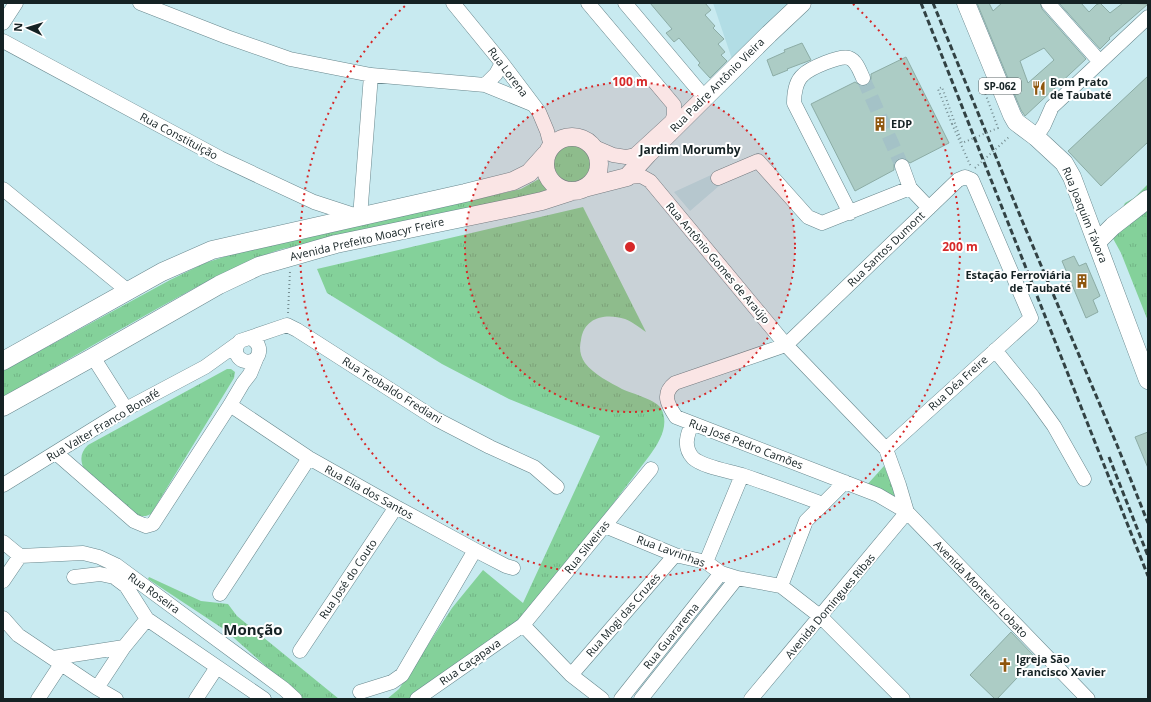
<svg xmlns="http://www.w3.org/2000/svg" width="1151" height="702" viewBox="0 0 1151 702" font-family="'Open Sans',sans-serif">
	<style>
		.built { fill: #b2dde5 }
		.grass { fill: url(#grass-tufts) }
		.building { fill: #acccc5; stroke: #8caca5; fill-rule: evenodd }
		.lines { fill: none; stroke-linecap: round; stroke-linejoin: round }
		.minor-tunnel { stroke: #a4c2c7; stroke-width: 14; stroke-dasharray: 14 7; stroke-linecap: butt }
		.minor-casing { stroke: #68878d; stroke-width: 15 }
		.major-casing { stroke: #68878d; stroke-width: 19 }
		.path { stroke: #758d91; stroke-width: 2; stroke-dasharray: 1 3; stroke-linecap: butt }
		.minor { stroke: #fff; stroke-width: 14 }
		.major { stroke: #fff; stroke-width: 18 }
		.rail { stroke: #324244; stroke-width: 3; stroke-dasharray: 6 3; stroke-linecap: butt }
		.path-bridge { stroke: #758d91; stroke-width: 2; stroke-dasharray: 1 3; stroke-linecap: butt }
		.ring { fill: none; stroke: #d62828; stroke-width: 2; stroke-dasharray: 2 4 }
		.labels { text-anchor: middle; stroke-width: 4; stroke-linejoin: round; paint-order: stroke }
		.shield { fill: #fff; stroke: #5b6466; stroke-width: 1 }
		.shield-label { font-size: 10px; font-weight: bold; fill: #152224 }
		.street-label { font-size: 11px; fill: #152224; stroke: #fff }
		.poi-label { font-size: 11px; font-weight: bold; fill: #152224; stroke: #fff; text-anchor: start }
		.neighbourhood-label { font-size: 12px; font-weight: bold; fill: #152224; stroke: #fff }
		.district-label { font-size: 15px; font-weight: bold; fill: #152224; stroke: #fff }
		.centre { fill: #d62828; stroke: #fff; stroke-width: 2 }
		.ring-label { font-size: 12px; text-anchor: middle; font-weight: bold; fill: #d62828; stroke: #fff; stroke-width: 4; stroke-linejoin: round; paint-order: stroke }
	</style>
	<defs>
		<pattern id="grass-tufts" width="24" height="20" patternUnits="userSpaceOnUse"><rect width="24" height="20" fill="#84d19a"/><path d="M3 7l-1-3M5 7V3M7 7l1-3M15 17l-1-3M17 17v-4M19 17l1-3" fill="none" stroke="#71b385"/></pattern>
	</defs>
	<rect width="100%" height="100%" fill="#c8eaf0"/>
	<path class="built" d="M713,3H795L733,62Z
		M711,175L719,186L690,211L674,192Z"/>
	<path class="grass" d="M572,139C588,142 600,155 594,172C591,179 587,180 580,183C577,184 572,186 569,187C559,188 549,176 548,167C548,164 555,147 557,144C561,141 567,140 572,139Z
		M539,179L549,192L282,249C236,264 195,288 153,311C102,340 52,368 3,398V371L170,280L205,263L230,255L521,189Z
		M1148,184V321L1121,253L1110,233L1125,203L1134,198Z
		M583,207L646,332C640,328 633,322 625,319C606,313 584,317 581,340C579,348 580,356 585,363C593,374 611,383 622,389C633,394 658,400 662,410C669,427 659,442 650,455L530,613L496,643L410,699H387L399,689L452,608L483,570L523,603L600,436L509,399L442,364L327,293L317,269Z
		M227,369H231L235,372L234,378L151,514L146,516H138L83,467C80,458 81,452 88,445Z
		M884,466L901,506L865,487Z
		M149,577L201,601L228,604L237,616L339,699H303L225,630L148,579Z"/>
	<path class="building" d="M650,3H705L711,10L705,15L715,26L713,28L724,39L718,44L725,52L721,55L727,61L710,78L698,65L700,63L679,38L674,42L666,33L672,29Z
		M977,3H989L993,11L1002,3H1040L1042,9L1086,59L1025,116L1021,110ZM1044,48L1054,60L1028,83L1020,61Z
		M1059,3H1081L1089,12L1096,5L1100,3L1110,13L1123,3L1148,4L1109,38L1110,39L1100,49Z
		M802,43L811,60L787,69L788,70L773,76L767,60L785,52L784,50Z
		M906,57L949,143L910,163L904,158H899L894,164V170L855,191L811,104L855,82L862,86H867L871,79V74Z
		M1148,76V142L1101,186L1068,151Z
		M1074,256L1079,266L1086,263L1100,296L1093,300L1098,312L1086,318L1062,261Z
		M1148,432V468L1135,437Z
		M1011,632L1036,658L997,699H995L970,675Z"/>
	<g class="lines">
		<path class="minor-tunnel" d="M863,78L902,166"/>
		<defs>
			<path id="minor" d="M140,3L227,37L290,59L371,75L485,85L532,104
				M453,3L502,63L539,112L547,131L551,146
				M588,3L674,105V115L672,121L635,155L626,157L613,155L592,146
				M625,3L705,98
				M1048,3L1100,62
				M3,23L16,3
				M3,41L220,158L314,202L360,217L371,75
				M485,85L496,74L502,63
				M1036,137L1044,125L1052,107L1148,17
				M902,166L910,188
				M627,177L641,176L650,181L786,345L886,449L899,485L907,512
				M718,178L758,161L808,217L822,223L910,188L929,208
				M3,189L128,291
				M850,213L794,103C794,94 796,81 803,75C810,68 840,55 849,58C857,61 860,72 863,78
				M250,338C260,342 262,352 255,360C241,366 230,353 240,341L287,325L297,330L436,419L490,447L534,467L557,487
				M995,350L1033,397L1054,426L1084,479
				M93,357L126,409
				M230,405L309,458L396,507L475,550L506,566L513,568
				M692,424C687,435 683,447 693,458C703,467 729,471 742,475C769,484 796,494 823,504
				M886,449L1031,318L972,180L965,177L958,180L786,345L675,383C661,394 668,405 676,417L878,495L907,512L1088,699
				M56,453L134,521L146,526L153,524L230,405L243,383L250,374L257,357
				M3,485L126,409L205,367L237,344
				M605,526L675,555L706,562L721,573L737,578L781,586L821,617L903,699
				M3,542L20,556
				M20,556L83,553L99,557L116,565L284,689L295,699
				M706,562L742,475
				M74,577L100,574L114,577L126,586L147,619L264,699
				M3,581L20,556
				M781,586L806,521L845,482
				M220,594L309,458
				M3,618L18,635L97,688L116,699
				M523,625L571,675L602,699
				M300,651L396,507
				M53,658L124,647
				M571,675L675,555
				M97,688L124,647L147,619
				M360,692L392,682L402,675L475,550
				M38,699L61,664
				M196,699L217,667
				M417,699L523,625L651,469
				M621,699L721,573
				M641,699L737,578
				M751,699L907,512"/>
			<path id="major" d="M966,3L1012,115L1016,122L1036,137L1064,163L1072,177L1148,380
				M545 164a27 27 0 1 1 54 0a27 27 0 1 1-54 0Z
				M584,188L627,177L648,154L769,34L802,3
				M1097,242L1113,226L1148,199
				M3,361L162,272L212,250L465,193L513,181L529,173L546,154
				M3,407L93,357L219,285L259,266L336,244L515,207L542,201L573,191"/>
		</defs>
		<use href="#minor" class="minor-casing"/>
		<use href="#major" class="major-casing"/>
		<path class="path" d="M952,124L971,167
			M975,168L1010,136
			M288,313L290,271"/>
		<use href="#minor" class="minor"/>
		<use href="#major" class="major"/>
		<path class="rail" d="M921,3L1148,576
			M933,3L1021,218L1117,445L1148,523
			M1109,457L1148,556"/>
		<path class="path-bridge" d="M952,124L938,89L942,87L962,143L998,128L981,82"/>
	</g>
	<circle cx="630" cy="247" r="165" fill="#d62828" fill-opacity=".12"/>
	<g class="ring">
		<circle cx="630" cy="247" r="165"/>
		<path d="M853 4A330 330 0 1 1 407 4"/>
	</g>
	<defs>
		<symbol id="restaurant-bare" viewBox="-9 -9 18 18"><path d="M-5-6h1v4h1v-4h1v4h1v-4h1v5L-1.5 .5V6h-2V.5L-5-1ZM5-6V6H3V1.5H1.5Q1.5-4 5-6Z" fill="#8e560d" stroke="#fff" stroke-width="2.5" paint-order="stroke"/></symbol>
		<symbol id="building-bare" viewBox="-9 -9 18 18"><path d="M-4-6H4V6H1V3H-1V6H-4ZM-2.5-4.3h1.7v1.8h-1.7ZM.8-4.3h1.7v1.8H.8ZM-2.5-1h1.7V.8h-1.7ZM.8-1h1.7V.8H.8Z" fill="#8e560d" stroke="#fff" stroke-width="2.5" paint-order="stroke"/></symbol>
		<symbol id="church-bare" viewBox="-9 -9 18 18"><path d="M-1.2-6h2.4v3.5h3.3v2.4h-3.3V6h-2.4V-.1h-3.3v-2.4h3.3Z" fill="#8e560d" stroke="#fff" stroke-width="2.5" paint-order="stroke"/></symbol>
	</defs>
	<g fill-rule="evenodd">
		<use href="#restaurant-bare" x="1029" y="78" width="20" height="20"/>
		<use href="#building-bare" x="870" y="114" width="20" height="20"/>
		<use href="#building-bare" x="1072" y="271" width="20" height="20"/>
		<use href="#church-bare" x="995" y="655" width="20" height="20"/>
	</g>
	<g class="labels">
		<rect class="shield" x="979" y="78" width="42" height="16" rx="3"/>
		<g class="shield-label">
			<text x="1000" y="90">SP-062</text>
		</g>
		<g class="street-label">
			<text transform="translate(508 72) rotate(53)" y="4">Rua Lorena</text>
			<text transform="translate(717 85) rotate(-45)" y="4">Rua Padre Antônio Vieira</text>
			<text transform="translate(179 136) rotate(28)" y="4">Rua Constituição</text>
			<text transform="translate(1085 215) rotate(68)" y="4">Rua Joaquim Távora</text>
			<text transform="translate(367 239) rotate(-13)" y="4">Avenida Prefeito Moacyr Freire</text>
			<text transform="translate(886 249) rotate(-44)" y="4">Rua Santos Dumont</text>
			<text transform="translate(718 263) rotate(50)" y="4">Rua Antônio Gomes de Araújo</text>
			<text transform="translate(958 383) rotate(-42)" y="4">Rua Déa Freire</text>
			<text transform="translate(392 390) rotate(32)" y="4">Rua Teobaldo Frediani</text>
			<text transform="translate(103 425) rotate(-31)" y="4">Rua Valter Franco Bonafé</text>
			<text transform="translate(746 444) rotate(21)" y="4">Rua José Pedro Camões</text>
			<text transform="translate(369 492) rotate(29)" y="4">Rua Elia dos Santos</text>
			<text transform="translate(587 547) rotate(-51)" y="4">Rua Silveiras</text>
			<text transform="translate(671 551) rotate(20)" y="4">Rua Lavrinhas</text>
			<text transform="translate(348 579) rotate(-56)" y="4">Rua José do Couto</text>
			<text transform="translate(981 589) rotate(46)" y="4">Avenida Monteiro Lobato</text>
			<text transform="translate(154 593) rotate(36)" y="4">Rua Roseira</text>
			<text transform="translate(830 606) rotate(-50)" y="4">Avenida Domingues Ribas</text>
			<text transform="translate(623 615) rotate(-49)" y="4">Rua Mogi das Cruzes</text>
			<text transform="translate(671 636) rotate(-51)" y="4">Rua Guararema</text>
			<text transform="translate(470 662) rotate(-35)" y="4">Rua Caçapava</text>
		</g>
		<g class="poi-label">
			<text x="1050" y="86">Bom Prato<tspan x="1050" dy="13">de Taubaté</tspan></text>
			<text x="891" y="128">EDP</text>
			<text x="1071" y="279" text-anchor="end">Estação Ferroviária<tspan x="1071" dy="13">de Taubaté</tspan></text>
			<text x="1016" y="663">Igreja São<tspan x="1016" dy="13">Francisco Xavier</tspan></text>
		</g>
		<g class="neighbourhood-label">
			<text x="690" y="154">Jardim Morumby</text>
		</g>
		<g class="district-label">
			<text x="253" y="635">Monção</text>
		</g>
	</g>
	<circle cx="630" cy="247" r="6" class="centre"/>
	<g class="ring-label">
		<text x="630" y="86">100 m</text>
		<text x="960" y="251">200 m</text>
	</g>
	<rect width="1151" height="702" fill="none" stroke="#152224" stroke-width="8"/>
	<g transform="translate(28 28) rotate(274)" stroke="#ffffff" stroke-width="3" paint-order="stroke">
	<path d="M0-3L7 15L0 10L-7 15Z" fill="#152224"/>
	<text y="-6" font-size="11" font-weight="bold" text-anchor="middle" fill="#152224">N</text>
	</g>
</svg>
